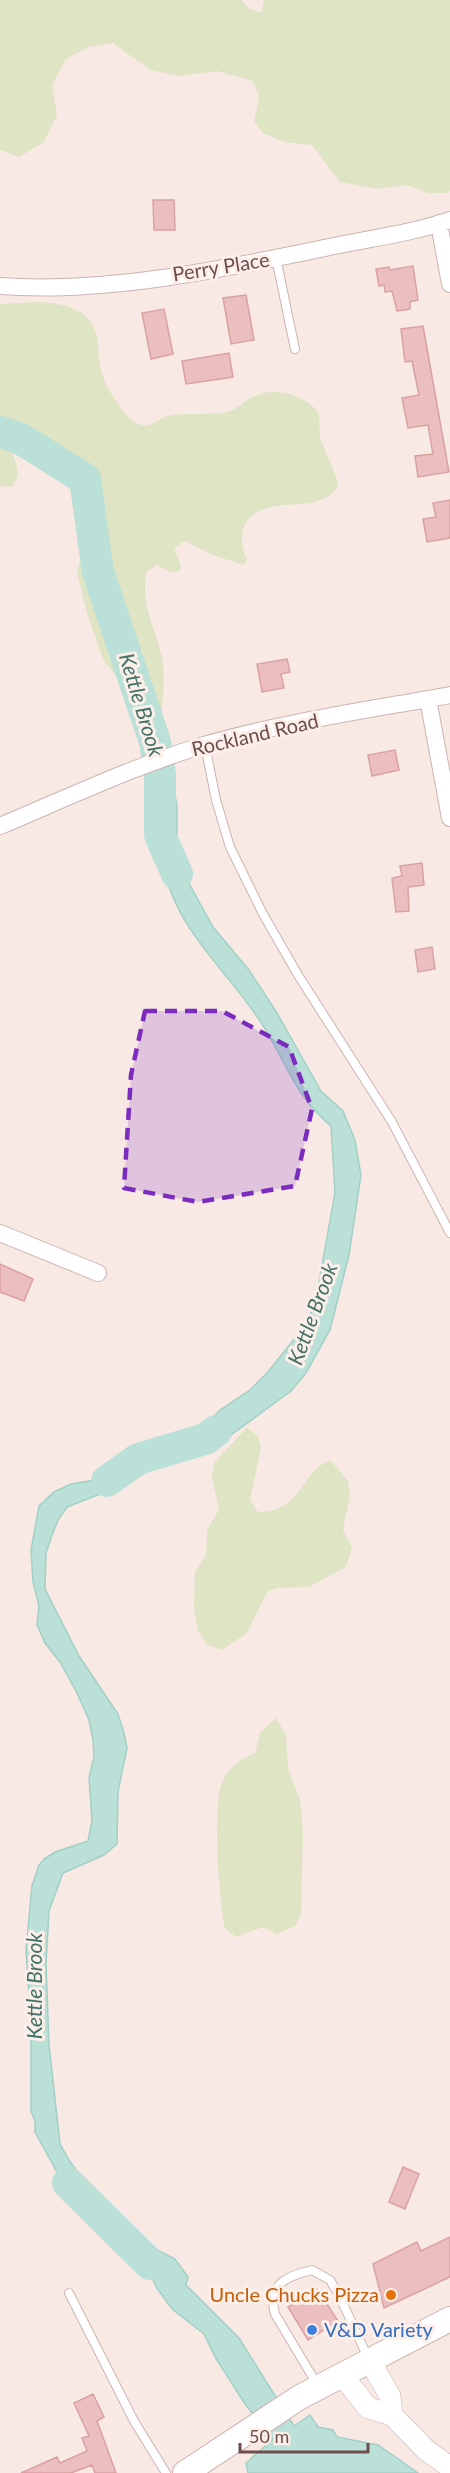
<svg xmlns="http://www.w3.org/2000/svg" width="450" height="2473" viewBox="0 0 450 2473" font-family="Lato,sans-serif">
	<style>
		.green { fill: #dee4c4 }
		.water { fill: #bbe0d7; stroke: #a2d0c6; stroke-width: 1.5 }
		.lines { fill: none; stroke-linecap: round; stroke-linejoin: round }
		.river { stroke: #bbe0d7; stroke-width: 32 }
		.building { fill: #ebbfbf; stroke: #dba1a1; stroke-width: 1.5 }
		.service-casing { stroke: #cdb3b2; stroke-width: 10 }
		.minor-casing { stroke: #cdb3b2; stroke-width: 18 }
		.tertiary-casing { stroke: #cdb3b2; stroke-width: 22 }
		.secondary-casing { stroke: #cfb1af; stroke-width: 26 }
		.service { stroke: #fff; stroke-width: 8 }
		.minor { stroke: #fff; stroke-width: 16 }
		.tertiary { stroke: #fff; stroke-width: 21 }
		.secondary { stroke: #fff; stroke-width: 24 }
		.marked { fill: #7b2cbf; fill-opacity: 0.2; stroke: #7b2cbf; stroke-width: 4.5; stroke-dasharray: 12 8; stroke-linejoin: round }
		.food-dot { fill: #e8710a; stroke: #fceee9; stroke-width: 2 }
		.shop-dot { fill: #3f7fe0; stroke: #fceee9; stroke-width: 2 }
		.labels { text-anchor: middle; stroke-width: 6; stroke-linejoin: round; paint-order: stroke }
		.street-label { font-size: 20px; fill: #6e4d4e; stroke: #fceee9 }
		.food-label { font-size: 20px; fill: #c56008; stroke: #fceee9; text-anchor: end }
		.shop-label { font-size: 20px; fill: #366cbe; stroke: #fceee9; text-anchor: start }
		.water-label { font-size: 21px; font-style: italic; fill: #437268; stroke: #fceee9 }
	</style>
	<rect width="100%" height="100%" fill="#f9e9e4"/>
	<path class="green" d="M0,0H242L248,8L261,13L264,0H450V191L446,193H428L406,185L377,189L340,182L312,145L284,142L263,133L254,121L259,97L253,81L217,71L181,76L150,70L113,43L88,47L65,60L52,85L57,115L44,142L19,157L0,150Z
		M36,302C62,303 90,307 97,337C99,349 98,362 102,373C105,385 112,395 119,405C123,411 130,422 138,424C153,429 156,419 167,416C183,412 207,416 226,412C238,409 246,399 257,395C278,387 306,396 319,413L320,438L337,479L338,488C332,494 326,498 318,501C304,506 290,503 276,506C244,511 235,532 247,560L244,565L210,554L185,541L174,548L181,566L180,571L171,572L157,565L146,572C141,606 155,626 162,658C166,679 162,702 161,724L145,729L143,714L139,707L103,659L87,613L77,572L80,560L76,525L71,491L66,477L43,453L29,443L15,441L10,447C15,461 23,474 12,487L0,486V304Z
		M247,1427L258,1437L261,1447L250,1500L258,1512C303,1512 299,1473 330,1460L348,1481L350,1495L343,1530L352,1548L346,1567L309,1587L277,1588L267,1592L247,1633L222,1650L207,1645L198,1631L194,1607L195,1572L206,1554L207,1530L219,1510L212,1476L214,1463Z
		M276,1718L286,1735L288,1769L300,1799L303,1831L301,1914L295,1926L277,1934L263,1927L236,1937L225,1928C219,1902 212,1806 222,1783C228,1768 240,1759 255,1753L260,1733Z"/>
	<path class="water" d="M161,724L163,741L177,805V835L180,867L213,927L249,970L277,1013L321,1091L343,1111L355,1140L361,1175L349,1255L330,1330L306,1373L291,1391L231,1435L149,1452L105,1492L67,1507L58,1520L51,1538L46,1553L45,1589L79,1656L118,1714L124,1733L127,1748L118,1792L117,1844L104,1855L63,1873L49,1911L46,1964L49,2045L60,2144L69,2160L92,2193L120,2217L142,2242L175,2259L188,2277L186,2285L239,2338L294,2426L310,2415L318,2427L333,2430L337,2437L378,2445L418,2473H248L246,2463L273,2439L245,2404L215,2357L204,2334L172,2309L156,2287L148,2267L122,2237L96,2211L72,2194L63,2183L35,2132V2121L31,2111V2024L26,1950L32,1886L39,1865L44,1859L55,1852L88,1841L92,1821L89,1777L94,1757L93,1739L89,1720L77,1693L60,1662L45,1643L37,1625L39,1606L33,1582L31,1550L39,1506L54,1492L71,1484L107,1478L119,1461L144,1443L159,1437L204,1427L220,1410L249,1391L267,1373L308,1322L317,1293L335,1193L331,1126C292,1093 286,1060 260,1021C229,973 180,933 166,876C158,843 162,814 160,781C159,763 152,745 145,729Z"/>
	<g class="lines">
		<path class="river" d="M0,432L21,439L85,479L98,572L155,742L160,774V835L177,874
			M107,1481L138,1459L205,1439L216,1431
			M68,2183L150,2264"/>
	</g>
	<path class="building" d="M153,200H174L175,230H154Z
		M413,266L418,300L410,302V309L397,311L392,291L385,292L384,285L379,286L376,269L389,267L390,270Z
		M246,295L254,340L231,344L223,298Z
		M164,309L173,354L151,359L142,313Z
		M423,326L449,472L418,477L415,456L433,454L428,425L408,428L402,398L419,395L412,361L405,362L401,329Z
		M229,353L233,377L186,384L182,361Z
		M450,500V538L427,542L423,519L436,517L433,503Z
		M287,659L290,672L281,674L284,688L262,692L257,664Z
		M395,750L399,770L372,776L368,755Z
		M422,863L424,885L408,887L409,911L396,912L392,878L402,876L400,866Z
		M432,947L435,969L418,972L415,950Z
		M0,1264L33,1279L24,1301L0,1292Z
		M403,2167L419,2174L405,2209L389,2202Z
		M450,2237V2277L384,2308L373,2264L417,2242L421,2251Z
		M317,2289L338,2321L308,2340L288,2307Z
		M93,2394L104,2417L97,2421L116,2473H95L92,2465L71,2473H21L57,2457L60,2463L87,2451L82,2438L89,2436L74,2403Z"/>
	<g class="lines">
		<defs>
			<path id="service" d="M276,258L295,349
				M205,745L216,800L230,847L263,914L298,975L392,1122L450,1233
				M69,2293L134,2421L166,2473
				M318,2386L275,2314C267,2284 287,2276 312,2270L330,2280L339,2295L369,2360"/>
			<path id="minor" d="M439,223L450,284
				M0,286C108,294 229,268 334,246C372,238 413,233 450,220
				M428,699L450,818
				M0,826C67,798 134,766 204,745C284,722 368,710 450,695
				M0,1233L98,1273"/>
			<path id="tertiary" d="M370,2361L390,2396L392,2415
				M342,2375L368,2408L392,2415L426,2450L450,2467"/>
			<path id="secondary" d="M185,2473L300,2397L450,2319"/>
		</defs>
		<use href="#service" class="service-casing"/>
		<use href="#minor" class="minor-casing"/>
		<use href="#tertiary" class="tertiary-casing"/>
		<use href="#secondary" class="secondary-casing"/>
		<use href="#service" class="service"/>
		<use href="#minor" class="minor"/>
		<use href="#tertiary" class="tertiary"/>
		<use href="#secondary" class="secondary"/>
	</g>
	<path class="marked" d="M145,1011H222L289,1047L312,1109L295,1186L198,1202L124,1188L131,1075Z"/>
	<circle class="food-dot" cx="391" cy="2295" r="6"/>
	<circle class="shop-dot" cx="312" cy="2330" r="6"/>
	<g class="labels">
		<g class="street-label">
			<text transform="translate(221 267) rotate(-9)" y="7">Perry Place</text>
			<text transform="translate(255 735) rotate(-13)" y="7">Rockland Road</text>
		</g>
		<g class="food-label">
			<text x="379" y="2302">Uncle Chucks Pizza</text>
		</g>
		<g class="shop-label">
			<text x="324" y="2337">V&amp;D Variety</text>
		</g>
		<g class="water-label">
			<text transform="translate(141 705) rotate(73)" y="7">Kettle Brook</text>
			<text transform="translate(313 1314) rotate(-70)" y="7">Kettle Brook</text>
			<text transform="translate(35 1986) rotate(-90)" y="7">Kettle Brook</text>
		</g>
	</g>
	<path d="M240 2443v9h128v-9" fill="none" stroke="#6e4d4e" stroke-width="3"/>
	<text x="249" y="2443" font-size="18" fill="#6e4d4e" stroke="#fceee9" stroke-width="4.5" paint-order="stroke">50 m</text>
</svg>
